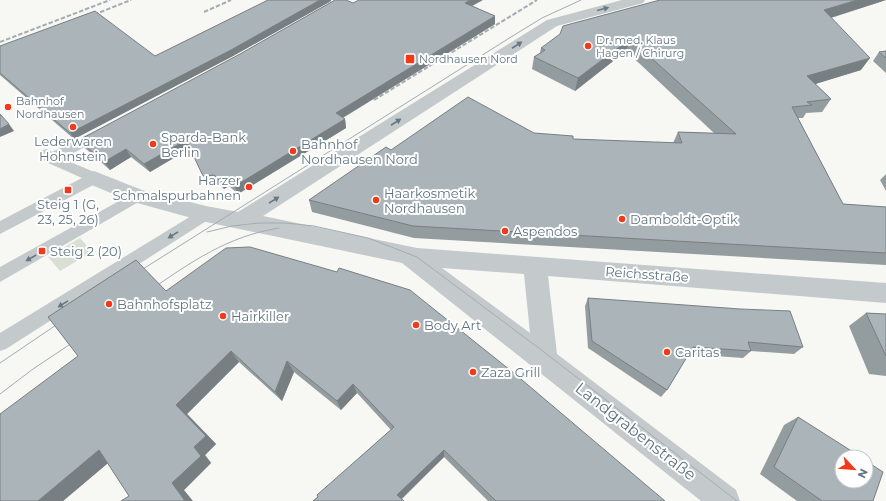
<svg xmlns="http://www.w3.org/2000/svg" width="886" height="501" viewBox="0 0 886 501" font-family="Montserrat,sans-serif">
	<style>
		.green { fill: #d9dfd4 }
		.lines { fill: none; stroke-linecap: round; stroke-linejoin: round }
		.lane { fill: #c4c9cc; fill-rule: evenodd }
		.street { fill: #c4c9cc; fill-rule: evenodd }
		.tram { stroke: #a4acb1; stroke-width: 1 }
		.rail { stroke: #a4acb1; stroke-width: 2; stroke-dasharray: 4.5 2; stroke-linecap: butt }
		.wall { fill: #939c9f }
		.shaded-wall { fill: #787f82 }
		.building { fill: #abb5b9; stroke: #787f82 }
		.oneway { fill: #657985 }
		.poi-dot { fill: #f13a1a; stroke: #fff; stroke-width: 1.5 }
		.labels { text-anchor: middle; stroke-width: 4; stroke-linejoin: round; paint-order: stroke }
		.far-poi-label { font-size: 11px; fill: #607581; stroke: #fff; text-anchor: start }
		.poi-label { font-size: 13px; fill: #607581; stroke: #fff; text-anchor: start }
		.street-label { font-size: 13px; fill: #607581; stroke: #fff }
		.near-street-label { font-size: 16px; fill: #607581; stroke: #fff }
	</style>
	<rect width="100%" height="100%" fill="#f7f7f4"/>
	<path class="green" d="M80,238L92,252L60,271L48,257Z"/>
	<g class="lines">
		<path class="lane" d="M99,129L104,130L106,133L104,136L63,159L99,174L101,178L99,182L0,234V221L82,178L46,162L39,154L41,151L46,149L52,152Z
			M137,191L142,192L144,196L142,200L0,282V267Z
			M206,208L211,210L214,214L211,218L6,349L0,351V333L201,210Z"/>
		<path class="street" d="M622,0H645L643,3L557,26L263,216L417,248L886,283V303L548,276L557,354L736,490L740,501H701L402,263L206,222L130,201L87,183L84,178L87,173L94,171L142,190L206,206L238,212L547,20ZM442,268L524,274L530,333Z"/>
		<path class="tram" d="M207,232L232,226L259,223H286L314,226L368,238L417,257L544,352L737,501
			M135,274L511,37L542,18L581,0
			M149,291C191,262 228,236 279,228
			M0,363L65,319
			M0,394L33,369L78,339"/>
		<path class="rail" d="M204,12L231,0
			M88,17L131,0
			M0,42L110,0
			M374,100L537,0"/>
	</g>
	<path class="wall" d="M886,0L831,18L861,70L815,84L831,99L822,112L806,113L803,118H798L843,204L886,207V265L414,238L312,212L309,200L391,150L534,133L573,139L673,143L678,132L714,133L626,51L575,91L532,69L534,57L540,53L541,48Z
		M331,1L233,56L74,139L0,75V46L155,56Z
		M353,3L473,6L495,24L343,118L345,119L346,128L238,194L229,186L224,189L218,183L208,184L190,148L150,172L131,157L110,170L85,148L79,140Z
		M886,51V73L873,61L879,52Z
		M886,174V191L880,180Z
		M166,291L665,501H488L444,457L402,499L313,501L391,430L357,393L341,410L294,372L282,401L239,362L187,414L216,444L205,455L211,463L184,490L129,496L108,463L63,501H0Z
		M588,298L803,347L794,354L751,351L743,358L688,354L667,390L661,397L588,348L585,306Z
		M866,313L886,314V376L869,374L849,326Z
		M798,417L873,501H797L760,474L784,425Z"/>
	<path class="shaded-wall" d="M320,0H331V1L233,56L74,139L70,133Z
		M470,0H483L465,10V3Z
		M857,0H886L817,22L824,10Z
		M495,16V24L337,121L336,113Z
		M630,39L626,51L575,91L578,78Z
		M870,58L861,70L799,89L807,76Z
		M345,119L346,128L238,194L235,186Z
		M9,124L14,131L0,137V129Z
		M186,140L191,148L150,172L144,164Z
		M126,149L131,157L110,170L104,162Z
		M226,178L229,186L224,189L221,181Z
		M231,351L239,362L187,414L216,444L205,455L211,463L184,490L193,501H185L172,483L194,447L176,405Z
		M287,361L294,372L282,401L275,392Z
		M353,384L357,393L341,410L337,401Z
		M99,450L114,458L63,501H38Z
		M444,450V457L399,501L397,495Z"/>
	<path class="building" d="M268,0H320L231,50L70,133L0,73V46L95,11L155,56Z
		M335,0H346L353,3L359,0H470L465,3L495,16L336,113L345,119L235,186L226,178L221,181L214,175L203,176L186,140L144,164L126,149L104,162L79,140L240,54Z
		M660,0H857L824,10L870,58L807,76L831,99L807,102L812,105L792,107L843,204L886,207V253L413,226L309,200L386,147L391,150L468,97L534,133L573,136V139L682,143L678,132L736,134L630,39L578,78L534,57L545,50L541,48L560,34L563,26Z
		M886,51V58L879,52Z
		M0,114L9,124L0,129Z
		M250,247L337,272L339,268L410,290L515,374L665,501H496L444,450L397,495L404,501H313L318,497L317,495L394,427L353,384L337,401L287,361L275,392L231,351L176,405L206,436L194,447L201,456L172,483L185,501H121L129,496L99,450L38,501H0V414L78,356L48,317L136,260L166,291L226,248Z
		M588,298L740,309L790,311L803,347L748,342L751,351L693,347L667,390L592,341Z
		M866,313L886,314V356Z
		M798,417L861,457H842V481H866V461L883,472L873,501H822L774,467Z"/>
	<defs><path id="oneway-solid" d="M-6-.8H1V-3.2L6.5 0L1 3.2V.8H-6Z"/></defs>
	<g class="oneway">
		<use href="#oneway-solid" transform="translate(603 9) rotate(-15)"/>
		<use href="#oneway-solid" transform="translate(517 45) rotate(-33)"/>
		<use href="#oneway-solid" transform="translate(396 122) rotate(-33)"/>
		<use href="#oneway-solid" transform="translate(274 200) rotate(-32)"/>
		<use href="#oneway-solid" transform="translate(173 235) rotate(148)"/>
		<use href="#oneway-solid" transform="translate(31 258) rotate(150)"/>
		<use href="#oneway-solid" transform="translate(63 304) rotate(148)"/>
	</g>
	<g class="poi-dot">
		<circle cx="588" cy="46" r="4"/>
		<rect x="405" y="54" width="10" height="10" rx="2"/>
		<circle cx="8" cy="107" r="4"/>
		<circle cx="73" cy="127" r="4"/>
		<circle cx="153" cy="144" r="4"/>
		<circle cx="293" cy="151" r="4"/>
		<circle cx="249" cy="187" r="4"/>
		<rect x="64" y="186" width="8" height="8" rx="2"/>
		<circle cx="376" cy="200" r="4"/>
		<circle cx="622" cy="219" r="4"/>
		<circle cx="505" cy="231" r="4"/>
		<rect x="38" y="247" width="8" height="8" rx="2"/>
		<circle cx="109" cy="304" r="4"/>
		<circle cx="223" cy="316" r="4"/>
		<circle cx="416" cy="325" r="4"/>
		<circle cx="667" cy="352" r="4"/>
		<circle cx="473" cy="372" r="4"/>
	</g>
	<g class="labels">
		<g class="far-poi-label">
			<text x="596" y="44">Dr. med. Klaus<tspan x="596" dy="13">Hagen / Chirurg</tspan></text>
			<text x="419" y="63">Nordhausen Nord</text>
			<text x="16" y="105">Bahnhof<tspan x="16" dy="13">Nordhausen</tspan></text>
		</g>
		<g class="poi-label">
			<text x="161" y="142">Sparda-Bank<tspan x="161" dy="15">Berlin</tspan></text>
			<text x="73" y="146" text-anchor="middle">Lederwaren<tspan x="73" dy="15">Hohnstein</tspan></text>
			<text x="301" y="149">Bahnhof<tspan x="301" dy="15">Nordhausen Nord</tspan></text>
			<text x="241" y="185" text-anchor="end">Harzer<tspan x="241" dy="15">Schmalspurbahnen</tspan></text>
			<text x="384" y="198">Haarkosmetik<tspan x="384" dy="15">Nordhausen</tspan></text>
			<text x="68" y="209" text-anchor="middle">Steig 1 (G,<tspan x="68" dy="15">23, 25, 26)</tspan></text>
			<text x="630" y="224">Damboldt-Optik</text>
			<text x="513" y="236">Aspendos</text>
			<text x="50" y="256">Steig 2 (20)</text>
			<text x="117" y="309">Bahnhofsplatz</text>
			<text x="231" y="321">Hairkiller</text>
			<text x="424" y="330">Body Art</text>
			<text x="675" y="357">Caritas</text>
			<text x="481" y="377">Zaza Grill</text>
		</g>
		<g class="street-label">
			<text transform="translate(647 274) rotate(4)" y="5">Reichsstraße</text>
		</g>
		<g class="near-street-label">
			<text transform="translate(636 431) rotate(38)" y="6">Landgrabenstraße</text>
		</g>
	</g>
	<g transform="translate(854 469) rotate(116)"><circle r="19" fill="#ffffff" stroke="#bfc8cd"/>
	<path d="M0-3L7 15L0 10L-7 15Z" fill="#f13a1a"/>
	<text y="-6" font-size="11" font-weight="bold" text-anchor="middle" fill="#607581">N</text>
	</g>
</svg>
